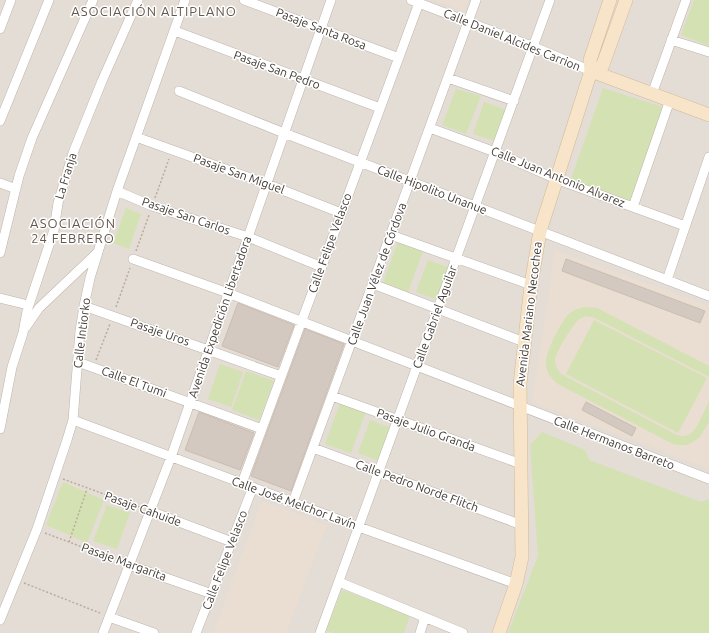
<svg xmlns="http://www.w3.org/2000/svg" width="709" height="633" viewBox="0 0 709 633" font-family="Ubuntu,sans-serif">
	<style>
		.residential { fill: #e4ddd5 }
		.education { fill: #e9ded1 }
		.green { fill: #d4e1b3 }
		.building { fill: #d4c9c0; stroke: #cbbdb1 }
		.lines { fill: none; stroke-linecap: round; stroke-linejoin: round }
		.street-casing { stroke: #beb5ad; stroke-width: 10 }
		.secondary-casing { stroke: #cfb99c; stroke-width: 14 }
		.path { stroke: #bcab9d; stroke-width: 1.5; stroke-dasharray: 2 2; stroke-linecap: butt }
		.street { stroke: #fff; stroke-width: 9 }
		.secondary { stroke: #f8e5c9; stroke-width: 13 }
		.labels { text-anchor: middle; stroke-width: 3; stroke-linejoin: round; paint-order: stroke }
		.street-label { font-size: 12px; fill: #433c36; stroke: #fff }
		.neighbourhood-label { font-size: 13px; letter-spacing: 1px; fill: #65584f; stroke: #fff }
	</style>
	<rect width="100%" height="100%" fill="#f1ece6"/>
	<path class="residential" d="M0,0H709V633H0Z"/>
	<path class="education" d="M433,0H468L464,11Z
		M555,250L709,306V469L532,402Z
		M265,502L327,525L286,633H213L261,503Z"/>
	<path class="green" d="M694,0H709V46L681,35Z
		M603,88L663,107L630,201L571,179Z
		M456,89L481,96L466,134L442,125Z
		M484,102L506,110L495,141L473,134Z
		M126,208L141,214L129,249L113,243Z
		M398,242L423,251L408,293L383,283Z
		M428,260L450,268L438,300L416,292Z
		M586,307L597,308L709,366V377L595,318C591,317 587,315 583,317C575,319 557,351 555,359C555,365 557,369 561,374L677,435C682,436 685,437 690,434C697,430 705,409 709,401V422L699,438L687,445H678L673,444L558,384C552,379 546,373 546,364C545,353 561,321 569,314C575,309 580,308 586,307Z
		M594,320L707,378L678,433L566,374Z
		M220,364L243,372L231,407L208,399Z
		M246,371L274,381L259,420L232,410Z
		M340,403L366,412L351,453L325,444Z
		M370,420L391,428L379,461L358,453Z
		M542,432L585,450L589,460L701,502L709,499V633H508L538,556L530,445Z
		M63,482L104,500L87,543L46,525Z
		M107,505L130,513L117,549L93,541Z
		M342,590L410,615L404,633H333L326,631Z"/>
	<path class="building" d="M566,259L705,311L700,323L562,271Z
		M238,303L294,325L278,367L222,346Z
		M305,329L344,344L291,491L251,476Z
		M586,402L636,428L632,436L582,410Z
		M199,412L254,433L240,470L185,450Z"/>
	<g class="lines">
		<defs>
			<path id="street" d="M244,0L399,58
				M411,0L534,47L591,71
				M0,29L11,0
				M175,31L380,108
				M671,40L709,52
				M448,78L514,101
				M179,91L284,133L709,296
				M652,94L686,0
				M0,121L49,0
				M430,128L495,152L556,179L685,226
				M136,137L267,184L341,213
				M0,183L16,189
				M117,191L152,206L248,237L322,267
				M633,207L670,100
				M391,235L531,285
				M0,253L19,176L32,138L93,0
				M133,259L228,293L709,479
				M667,280L709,157
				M373,284L524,342
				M0,298L28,305
				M84,306L281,376
				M26,327L39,308L97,253
				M78,362L262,429
				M332,396L521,464
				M73,420L359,527L516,584
				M0,429L12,367L23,333L27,311L54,230L58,203L73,153L102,81L138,0
				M313,448L522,525
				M242,483L419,3
				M293,502L476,0
				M150,511L232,542
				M129,565L212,594
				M339,582L463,633
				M109,617L154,633
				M0,620L37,529L67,440L73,420L80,331L84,306L90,278L117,191L185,0
				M103,633L171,457L331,0
				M196,633L253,487
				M320,633L550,0
				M420,633L425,617"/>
			<path id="secondary" d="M591,71L709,115
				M591,71L602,67L626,0
				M499,633L516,584L522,557L520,384L531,285L540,231L591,71L590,60L610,0"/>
		</defs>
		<use href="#street" class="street-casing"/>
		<use href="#secondary" class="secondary-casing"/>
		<path class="path" d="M155,198L169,159
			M136,251L149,215
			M116,307L130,268
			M96,360L110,324
			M63,479L142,508
			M45,533L122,562
			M69,542L87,489
			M24,583L100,613"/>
		<use href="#street" class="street"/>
		<use href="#secondary" class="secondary"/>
	</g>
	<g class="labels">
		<g class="street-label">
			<text transform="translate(321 29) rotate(21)" y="4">Pasaje Santa Rosa</text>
			<text transform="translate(512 40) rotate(22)" y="4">Calle Daniel Alcides Carrion</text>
			<text transform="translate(277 70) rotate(20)" y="4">Pasaje San Pedro</text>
			<text transform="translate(239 174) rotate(20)" y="4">Pasaje San Miguel</text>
			<text transform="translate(66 176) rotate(-73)" y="4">La Franja</text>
			<text transform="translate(558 177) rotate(22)" y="4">Calle Juan Antonio Alvarez</text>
			<text transform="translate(432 190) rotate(21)" y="4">Calle Hipolito Unanue</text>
			<text transform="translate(186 216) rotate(19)" y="4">Pasaje San Carlos</text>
			<text transform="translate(330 243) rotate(-70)" y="4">Calle Felipe Velasco</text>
			<text transform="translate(377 274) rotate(-70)" y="4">Calle Juan Vélez de Córdova</text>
			<text transform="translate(529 314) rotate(-83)" y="4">Avenida Mariano Necochea</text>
			<text transform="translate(220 317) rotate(-71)" y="4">Avenida Expedición Libertadora</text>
			<text transform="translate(435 317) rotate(-70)" y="4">Calle Gabriel Aguilar</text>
			<text transform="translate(160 332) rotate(19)" y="4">Pasaje Uros</text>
			<text transform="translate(82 333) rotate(-83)" y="4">Calle Intiorko</text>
			<text transform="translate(134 382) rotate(20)" y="4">Calle El Tumi</text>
			<text transform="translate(426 430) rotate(20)" y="4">Pasaje Julio Granda</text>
			<text transform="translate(614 443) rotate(21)" y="4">Calle Hermanos Barreto</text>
			<text transform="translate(417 486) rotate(20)" y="4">Calle Pedro Norde Flitch</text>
			<text transform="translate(294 503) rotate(20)" y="4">Calle José Melchor Lavín</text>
			<text transform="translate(143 509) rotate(20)" y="4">Pasaje Cahuide</text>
			<text transform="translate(225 560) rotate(-69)" y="4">Calle Felipe Velasco</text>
			<text transform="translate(124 562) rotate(20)" y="4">Pasaje Margarita</text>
		</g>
		<g class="neighbourhood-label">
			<text x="154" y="16">ASOCIACIÓN ALTIPLANO</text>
			<text x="73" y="228">ASOCIACIÓN<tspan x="73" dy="15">24 FEBRERO</tspan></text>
		</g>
	</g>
</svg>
